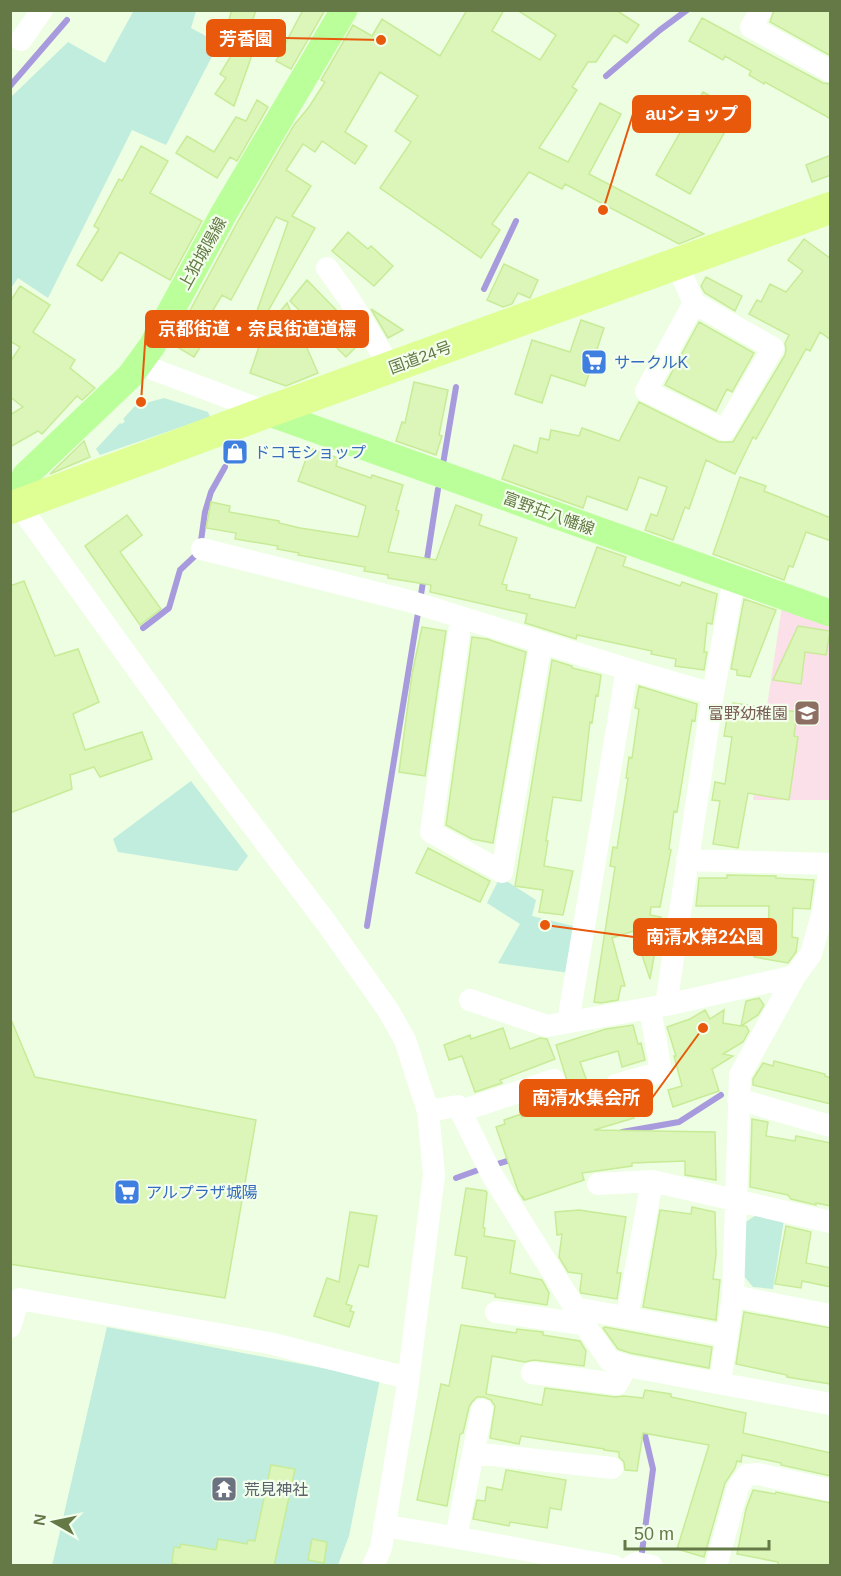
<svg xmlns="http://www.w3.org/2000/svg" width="841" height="1576" viewBox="0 0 841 1576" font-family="Helvetica,'Noto Sans JP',sans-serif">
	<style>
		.education { fill: #fbe0e9 }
		.green { fill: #c0eddd }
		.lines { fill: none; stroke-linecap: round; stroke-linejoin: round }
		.stream { stroke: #a89bdd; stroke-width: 6 }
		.building { fill: #dbf6b8; stroke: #c8eb97; stroke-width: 1.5 }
		.minor { stroke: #fff; stroke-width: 22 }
		.major { stroke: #bbff9a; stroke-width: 27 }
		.highway { stroke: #dffe94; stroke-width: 32 }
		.labels { text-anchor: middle; stroke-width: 4.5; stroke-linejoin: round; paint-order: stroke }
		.street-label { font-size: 16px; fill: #657946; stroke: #f3ffec }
		.shop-label { font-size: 16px; fill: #366cbe; stroke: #f3ffec; text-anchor: start }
		.education-label { font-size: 16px; fill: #785e54; stroke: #f3ffec; text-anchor: end }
		.worship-label { font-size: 16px; fill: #5b616d; stroke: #f3ffec; text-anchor: start }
		.leader { fill: none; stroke: #e8590c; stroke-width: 2 }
		.callout-dot { fill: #e8590c; stroke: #f3ffec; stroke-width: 2 }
		.callout { fill: #e8590c; stroke: #e8590c; stroke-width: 2 }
		.callout-label { font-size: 18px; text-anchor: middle; font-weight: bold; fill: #fff }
	</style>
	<rect width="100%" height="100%" fill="#edfee3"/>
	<path class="education" d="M782,606L830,623V800H753Z"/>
	<path class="green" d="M134,10L196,11L191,28L219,43L166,145L132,130L48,298L18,278L11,288V97L68,42L105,63Z
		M164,398L208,412L210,417L100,455L96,449L120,423L122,424L125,421L123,419L135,406Z
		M191,781L248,856L237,871L118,852L113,839Z
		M500,877L536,900L532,916L577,927L570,973L498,963L520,924L487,903Z
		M758,1214L784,1220L773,1289L753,1287L743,1275L744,1223Z
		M107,1327L380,1379L349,1536L338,1565L52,1566Z"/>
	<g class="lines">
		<path class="stream" d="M606,76L660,30L687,10
			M10,86L67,20
			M484,289L516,221
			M443,464L456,387
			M426,566L438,489
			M143,628L169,608L180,570L196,555L200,548L205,512L211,492L225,467
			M367,926L424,576
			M622,1132L679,1122L721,1095
			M494,1165L514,1159
			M456,1178L481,1169
			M642,1552L653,1469L643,1427"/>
	</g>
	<path class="building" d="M232,10H256L244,46L242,45L253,52L234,106L215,94L226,78L220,74L238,44L223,38Z
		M303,10H325L291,69L276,61Z
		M467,10H504L492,31L540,60L556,35L517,10H616L639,25L627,43L614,35L596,62H588L572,87L577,90L539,148L568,162L600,103L621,114L589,174L704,234L679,244L565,184L562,189L529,172L492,224L500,230L481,258L380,188L411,142L395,131L418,96L380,72L345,132L367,146L355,164L322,141L315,152L303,144L286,170L311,186L292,216L315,228L267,313L274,319L287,303L318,373L286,386L250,373L262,338L249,334L288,222L276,217L231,300L222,295L200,332L207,336L194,357L172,344L238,221L294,125L309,107L325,82L321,80L353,25L372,36L382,19L440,56Z
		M774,10H831V56L770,22Z
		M702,18L823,83L831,84V119L765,82L764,84L749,75L751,71L725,56L723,60L689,41Z
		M703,92L729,106L720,121L728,126L690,194L656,175Z
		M257,100L268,107L237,161L230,157L217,178L176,153L187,136L214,152L236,117L246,121Z
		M141,146L168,161L150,193L202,221L170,280L120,252L102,281L77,265L99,229L94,226L119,179L122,181Z
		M831,155V175L812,182L806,165Z
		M348,232L368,249L371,246L393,266L374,286L332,251Z
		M804,239L831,259V340L820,332L810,351L806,349L756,439L753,437L735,474L706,460L689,509L685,507L673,540L645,530L651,514L657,516L667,487L639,477L627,510L587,496L583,508L502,479L514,445L537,453L540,438L549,440L551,430L579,436L582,428L619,441L639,402L719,442H733L785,355L786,349L785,343L789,335L749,314L757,300L761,302L770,284L786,292L803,271L788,260Z
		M504,264L538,280L530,298L518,293L512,304L503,307L487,300Z
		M706,277L742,296L735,311L705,293L701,286Z
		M307,280L345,319L360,343L346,357L290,301Z
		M20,286L50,305L33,332L75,360L70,368L95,388L82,400L77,396L42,434L38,431L10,447V415L23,407L10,397V362L20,347L10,341V302Z
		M371,309L403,330L388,338Z
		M581,320L604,328L585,386L551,375L542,403L515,394L532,340L570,352Z
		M699,322L754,353L732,392L727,389L716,411L665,385Z
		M414,382L448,390L439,435L442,436L436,455L396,441L402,422L405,423Z
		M84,441L90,457L50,474Z
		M310,448L338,458L336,466L371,478L372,475L403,485L396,510L399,511L388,552L436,560L456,505L482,515L479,525L517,538L502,584L507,585L506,590L530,595L529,598L575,608L597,547L626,557L623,566L680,586L682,582L717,594L712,624L707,623L704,652H707L704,670L675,666L676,659L651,654L652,651L577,635L576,639L525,623L527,614L430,592L431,585L388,578V575L364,571L365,567L298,555L299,553L277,549L278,546L235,539L236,533L206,528L211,502L230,506L229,512L279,521V523L300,528L358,537L366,506L298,481Z
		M740,477L766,486L764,491L831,518V541L806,532L793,567L789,566L784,580L713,554Z
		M127,515L142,535L120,552L161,609L140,625L85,546Z
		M24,581L55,656L78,649L99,702L73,714L85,750L142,732L152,759L100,777L94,767L70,775L72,789L10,813V586Z
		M744,599L776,610L750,677L737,675V670L731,669Z
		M798,626L830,631L826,655L805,652L801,684L773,680Z
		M422,627L446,631L425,776L399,772L412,674Z
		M472,637L487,639L526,652L493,843L472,839L446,825Z
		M552,660L572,666V668L601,675L598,696L596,695L592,723L590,722L581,801L553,797L546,841H548L544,866L573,871L563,915L539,912L543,890L515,886Z
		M639,686L697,704L695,721L692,720L677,812L674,811L669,849L671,850L660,907H651L650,915L661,917L650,979L634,931L612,938L625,986H621L618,1000L601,1003L594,1002L615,867L610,866L613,847L617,848L628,778H626L629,757L632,758L639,709L635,708Z
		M733,703L797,712L794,736L798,737L789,800L748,793L738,848L713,844L720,801L712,800L715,782L725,784L732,737L724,736L727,718H730Z
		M428,848L490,881L480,902L416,873Z
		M727,875L776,876V878L814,880L810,909L793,908L792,937L798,938L796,952L788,963L754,957L758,937L768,939L769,906H696L699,878H727Z
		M759,998L764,1005L758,1015L741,1026H746L749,1031L743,1042L723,1054L733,1056L712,1069L719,1091L673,1107L668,1090L682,1086L674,1056H676L667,1027L690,1019L705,1010L710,1019L724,1010L723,1023L741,1026L746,1001Z
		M10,1017L35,1077L256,1120L225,1298L10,1264Z
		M633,1025L638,1044L641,1043L645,1060L622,1067L618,1051L580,1062L598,1112L630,1103L634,1118L594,1130L715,1132L716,1180L685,1175V1161L632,1163V1166L582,1173L584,1180L525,1200L523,1197V1199L518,1191L496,1127L505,1124L504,1120L521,1114L522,1117L536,1112V1114L573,1100L556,1045L606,1029Z
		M503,1028L510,1049L540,1038L547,1039L555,1059L500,1080L502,1083L475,1092L462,1056L449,1060L444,1045L470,1035L471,1039Z
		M774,1061L825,1074V1076L831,1078V1104L753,1085V1079L763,1063L773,1066Z
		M752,1119L768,1122L766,1136L795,1141L796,1136L831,1143V1206L816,1203V1205L791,1199L788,1195L750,1187Z
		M466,1188L486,1191L487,1193L483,1228H485L484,1236L515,1241L510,1273L542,1280L549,1293L547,1305L495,1297V1294L462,1288L467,1257L455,1255Z
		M692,1207L715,1212L716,1255L713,1279L720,1280L716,1320L643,1307L660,1210L691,1214Z
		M579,1210L626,1217L617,1273H621L617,1299L581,1293L580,1290L582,1274L568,1272L559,1257L562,1234L557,1235L555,1212Z
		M350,1212L377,1216L368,1267L359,1265L346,1304L352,1306L350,1311L354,1312L349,1327L314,1316L327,1278L339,1282Z
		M786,1226L811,1232L806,1263L831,1268V1287L802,1281L801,1288L775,1284Z
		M744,1312L831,1328V1384L787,1377V1375L736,1364Z
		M461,1325L516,1333L517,1329L543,1332V1335L580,1341L586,1351L584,1366L534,1360L525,1362L492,1356L486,1394L542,1405L545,1388L615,1397L624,1396L643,1398L645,1390L671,1394V1397L746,1413L743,1433L831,1453V1476L781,1465V1463L742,1455L741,1462L737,1461L735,1468L725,1483L704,1557L677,1549L709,1445L643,1433L637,1471L625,1470L624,1462L619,1457V1452L604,1450V1449L521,1436L519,1444L490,1438L495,1406L491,1400L484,1397H477L472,1402L469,1407L463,1433L460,1434L447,1506L417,1500L441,1384L449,1386Z
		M605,1327L712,1347L709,1368L630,1353L618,1349L603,1328Z
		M271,1465L295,1469L274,1566H184L172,1563L174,1547L180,1548L181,1544L216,1550L218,1539L247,1544L248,1540L255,1541Z
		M506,1470L566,1480L561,1510L550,1508L547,1528L510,1522L509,1526L473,1519L477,1500L485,1501L487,1487L502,1490Z
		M753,1490L775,1494L776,1492L831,1503V1566H778V1562L737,1554L746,1509Z
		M312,1539L327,1542L324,1563L308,1560Z"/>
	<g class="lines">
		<path class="minor" d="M761,10L751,27L830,71
			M21,40L42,10
			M677,264L694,303L773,348L725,430L646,391L694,303
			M327,268L348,297L390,367
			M139,364L267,412
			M19,505L202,759L325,921L388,1010L405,1040L428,1111L434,1175L407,1390L381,1548L373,1566
			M202,549L409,601L627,669L713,694
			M461,619L431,832L502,872L541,643
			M687,860L830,864
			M470,1000L547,1026L666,1005L795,976
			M666,1005L713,694L734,579
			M568,1022L627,669
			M616,1085L661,1072L650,1008
			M738,1099L830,1126
			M428,1111L458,1106L492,1175L575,1308C584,1327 598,1342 609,1360L627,1366L830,1404
			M461,1111L554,1080
			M598,1184L652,1181L830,1222
			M733,1296L830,1315
			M575,1308L727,1336
			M496,1312L583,1324
			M627,1317L652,1181
			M10,1327L19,1299L269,1343L408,1378
			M532,1373L617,1384L627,1366
			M720,1382L733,1296L740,1075L795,976L811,954L823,912L830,868
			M473,1453L612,1468
			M384,1526C461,1537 537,1553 614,1566
			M456,1537L482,1410
			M631,1566L637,1563L652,1566
			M716,1566L738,1487L747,1475L758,1474L830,1490"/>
		<path class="major" d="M267,412L830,613
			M19,505L25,476L130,376L152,346L224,213L344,10"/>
		<path class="highway" d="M10,508L267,412L830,208"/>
	</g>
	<defs>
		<symbol id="supermarket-square" viewBox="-11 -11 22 22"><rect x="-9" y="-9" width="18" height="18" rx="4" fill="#3f7fe0" stroke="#f3ffec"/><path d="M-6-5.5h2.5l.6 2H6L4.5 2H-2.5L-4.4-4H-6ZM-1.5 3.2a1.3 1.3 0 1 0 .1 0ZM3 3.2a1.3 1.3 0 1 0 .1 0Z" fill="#fff"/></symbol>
		<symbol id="shop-square" viewBox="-11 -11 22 22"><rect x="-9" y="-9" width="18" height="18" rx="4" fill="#3f7fe0" stroke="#f3ffec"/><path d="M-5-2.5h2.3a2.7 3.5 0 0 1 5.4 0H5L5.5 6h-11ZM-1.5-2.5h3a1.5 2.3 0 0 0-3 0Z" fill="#fff"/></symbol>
		<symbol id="school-square" viewBox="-11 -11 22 22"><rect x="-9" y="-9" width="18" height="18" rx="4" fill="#8d6e63" stroke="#f3ffec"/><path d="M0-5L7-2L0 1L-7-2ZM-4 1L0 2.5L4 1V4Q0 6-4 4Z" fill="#fff"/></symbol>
		<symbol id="temple-square" viewBox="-11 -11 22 22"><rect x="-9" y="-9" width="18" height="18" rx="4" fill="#6b7280" stroke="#f3ffec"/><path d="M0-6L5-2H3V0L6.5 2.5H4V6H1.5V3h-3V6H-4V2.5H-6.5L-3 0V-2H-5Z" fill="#fff"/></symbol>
	</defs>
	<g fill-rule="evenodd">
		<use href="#supermarket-square" x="579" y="347" width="30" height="30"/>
		<use href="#shop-square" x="220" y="437" width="30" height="30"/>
		<use href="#school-square" x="792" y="698" width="30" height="30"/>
		<use href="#supermarket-square" x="112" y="1177" width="30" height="30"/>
		<use href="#temple-square" x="209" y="1474" width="30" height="30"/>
	</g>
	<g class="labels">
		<g class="street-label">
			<text transform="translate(202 253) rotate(-61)" y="6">上狛城陽線</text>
			<text transform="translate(420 357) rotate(-20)" y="6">国道24号</text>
			<text transform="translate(549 513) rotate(20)" y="6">富野荘八幡線</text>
		</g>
		<g class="shop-label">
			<text x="614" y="368">サークルK</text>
			<text x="254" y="458">ドコモショップ</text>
			<text x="146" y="1198">アルプラザ城陽</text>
		</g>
		<g class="education-label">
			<text x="788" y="719">富野幼稚園</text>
		</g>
		<g class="worship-label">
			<text x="244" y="1495">荒見神社</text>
		</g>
	</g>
	<path class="leader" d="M381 40L285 38M603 210L633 114M141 402L146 329M545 925L634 937M703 1028L652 1098"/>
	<g class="callout-dot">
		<circle cx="381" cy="40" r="6"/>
		<circle cx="603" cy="210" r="6"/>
		<circle cx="141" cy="402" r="6"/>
		<circle cx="545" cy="925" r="6"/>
		<circle cx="703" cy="1028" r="6"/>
	</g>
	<g class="callout">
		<rect x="207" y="20" width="78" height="36" rx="6"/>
		<rect x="633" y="96" width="117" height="36" rx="6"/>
		<rect x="146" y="311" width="222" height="36" rx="6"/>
		<rect x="634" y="919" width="142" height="36" rx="6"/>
		<rect x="520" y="1080" width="132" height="36" rx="6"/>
	</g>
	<g class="callout-label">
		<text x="246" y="45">芳香園</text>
		<text x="692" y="120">auショップ</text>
		<text x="257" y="335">京都街道・奈良街道道標</text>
		<text x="705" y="943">南清水第2公園</text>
		<text x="586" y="1104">南清水集会所</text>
	</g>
	<rect width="841" height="1576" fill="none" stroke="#657946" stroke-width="24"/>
	<g transform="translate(54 1522) rotate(279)" stroke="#f3ffec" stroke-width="4.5" paint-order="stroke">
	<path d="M0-4.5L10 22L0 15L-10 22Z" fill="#657946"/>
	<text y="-9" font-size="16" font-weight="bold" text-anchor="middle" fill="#657946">N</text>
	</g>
	<path d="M625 1540v9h144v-9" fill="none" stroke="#657946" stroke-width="3"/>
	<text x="634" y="1540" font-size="18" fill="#657946" stroke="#f3ffec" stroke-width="4.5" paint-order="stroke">50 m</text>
</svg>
